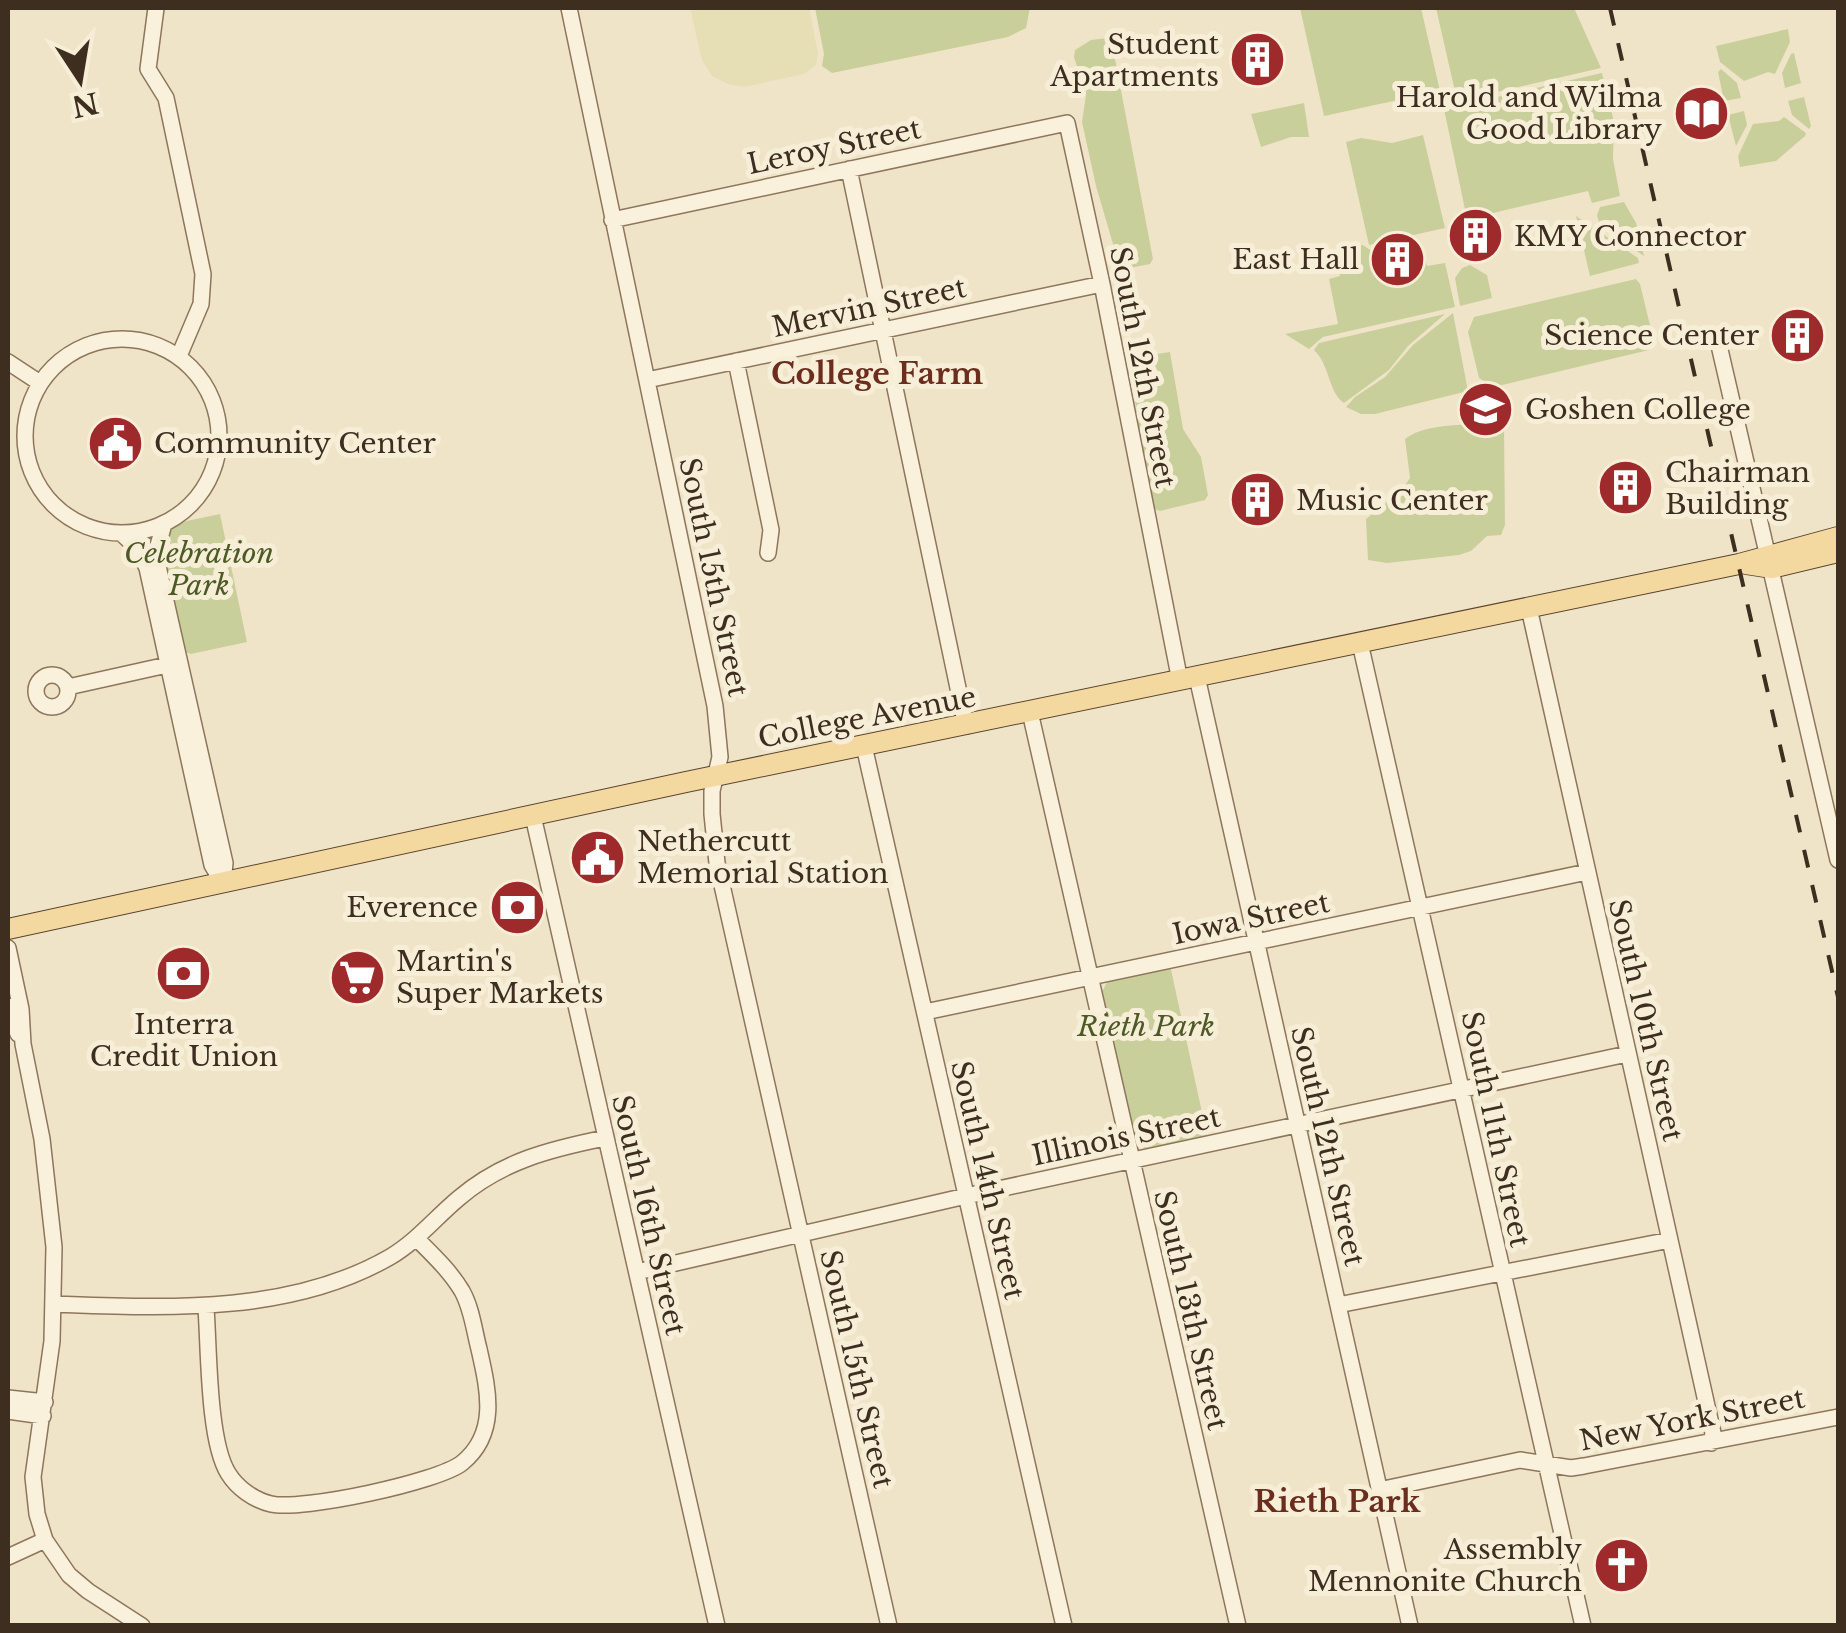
<svg xmlns="http://www.w3.org/2000/svg" width="1846" height="1633" viewBox="0 0 1846 1633" font-family="'Libre Baskerville',serif">
	<style>
		.farmland { fill: #e6deb5 }
		.green { fill: #c9cf9b }
		.lines { fill: none; stroke-linecap: round; stroke-linejoin: round }
		.minor-casing { stroke: #8d765c; stroke-width: 18 }
		.major-casing { stroke: #5b4430; stroke-width: 22 }
		.minor { stroke: #faf1dc; stroke-width: 15 }
		.major { stroke: #f3d9a0; stroke-width: 20 }
		.rail { stroke: #3d2e20; stroke-width: 4; stroke-dasharray: 18 18; stroke-linecap: butt }
		.labels { text-anchor: middle; stroke-width: 10; stroke-linejoin: round; paint-order: stroke }
		.poi-label { font-size: 28px; fill: #3d2e20; stroke: #f7eed8; text-anchor: start }
		.street-label { font-size: 28px; fill: #3d2e20; stroke: #f7eed8 }
		.park-label { font-size: 28px; font-style: italic; fill: #4d5a26; stroke: #f7eed8 }
		.neighbourhood-label { font-size: 30px; font-weight: bold; fill: #6b2e1e; stroke: #f7eed8 }
	</style>
	<rect width="100%" height="100%" fill="#f0e4c8"/>
	<path class="farmland" d="M690,8H809L818,53L816,65L804,74L744,87L728,84L712,76L702,60Z"/>
	<path class="green" d="M815,8H1030L1026,28L1008,37L832,73L822,66L824,54Z
		M1300,8H1421L1440,91L1324,116Z
		M1436,8H1574L1601,68L1471,98L1454,87Z
		M1788,29L1790,42L1775,74L1768,72L1744,81L1720,62L1716,46Z
		M1107,38L1112,43L1153,259L1150,264L1129,268L1118,261L1096,186L1082,122L1086,95L1074,57L1075,50L1091,40Z
		M1794,53L1801,83L1785,88L1782,73L1791,54Z
		M1721,69L1737,83L1741,98L1724,101L1718,72Z
		M1602,73L1614,122L1613,159L1620,196L1592,203L1588,191L1467,219L1444,109Z
		M1804,97L1811,126L1809,129L1792,115L1788,101Z
		M1304,103L1309,137H1291L1261,147L1251,114Z
		M1744,111L1747,125L1736,146L1728,115Z
		M1784,117L1806,133L1805,136L1776,161L1740,167L1738,156L1753,124L1779,121Z
		M1423,135L1445,228L1369,245L1346,142L1361,138L1392,143Z
		M1624,202L1636,223L1644,256L1600,226L1597,215L1600,207Z
		M1576,216L1638,258L1639,263L1590,276Z
		M1363,245L1376,254L1408,247L1423,251L1427,266L1445,263L1455,307L1323,337L1309,349L1285,334L1338,324L1329,279L1340,276L1335,250Z
		M1470,265L1487,275L1492,298L1460,306L1455,278L1462,268Z
		M1636,279L1640,284L1654,342L1649,350L1494,387L1479,378L1468,332L1474,317Z
		M1453,313L1468,391L1375,414H1361L1346,407L1355,397L1385,377L1413,345Z
		M1445,314L1408,346L1389,370L1344,403C1328,392 1330,365 1314,350L1319,343Z
		M1170,352L1183,429L1201,457L1208,495L1205,500L1160,511L1152,508L1148,480L1152,473L1144,462L1130,367L1144,356Z
		M1500,418L1503,419L1504,425L1505,525L1501,535L1487,536L1471,551L1459,555L1387,563L1368,560L1366,519L1401,491L1410,478L1405,439C1430,420 1470,429 1500,418Z
		M220,514L247,642L191,654L185,652L165,561L166,536L177,523Z
		M1170,965L1208,1140L1148,1151L1135,1140L1102,992L1108,980Z"/>
	<g class="lines">
		<defs>
			<path id="minor" d="M156,8L148,69L166,98L203,274L201,304L179,356
				M569,8L715,706L720,757L712,791V814L717,863L889,1626
				M849,169L966,726
				M612,220L1067,123L1102,284L1180,681
				M25 436a97 97 0 1 1 194 0a97 97 0 1 1-194 0Z
				M1718,341L1838,860
				M736,361L771,530L768,553
				M8,362L40,383
				M647,380L1102,284
				M164,524L157,549L158,566L225,863L223,883
				M121,533L137,548L147,568L212,865L223,883
				M1529,608L1713,1433L1711,1443
				M1360,643L1583,1626
				M36 691a16 16 0 1 1 32 0a16 16 0 1 1-32 0Z
				M1197,677L1410,1626
				M68,687L176,663
				M1030,712L1238,1626
				M864,746L1064,1626
				M533,816L717,1626
				M8,948L21,1009L23,1044L42,1139L54,1247L52,1341L33,1477L37,1514L45,1540L69,1575L88,1591L142,1626
				M8,1006L18,1034
				M925,1012L1587,872
				M637,1272L966,1196L1627,1054
				M54,1304C165,1308 289,1315 390,1257C417,1241 435,1218 459,1198C502,1161 551,1149 605,1138
				M1338,1305L1670,1240
				M206,1308C209,1348 208,1441 228,1473C237,1488 254,1500 271,1504C302,1511 438,1482 462,1463C499,1433 488,1389 479,1349C474,1330 472,1309 462,1291C450,1271 433,1255 417,1239
				M8,1398L45,1402
				M8,1411L43,1416
				M1379,1490L1520,1460L1571,1468L1584,1466L1838,1417
				M8,1557L45,1540"/>
			<path id="major" d="M1746,564L1772,568L1838,552
				M8,929L686,782L1739,564L1838,537"/>
		</defs>
		<use href="#minor" class="minor-casing"/>
		<use href="#major" class="major-casing"/>
		<use href="#minor" class="minor"/>
		<use href="#major" class="major"/>
		<path class="rail" d="M1610,8L1838,997"/>
	</g>
	<defs>
		<symbol id="building-disc" viewBox="-11 -11 22 22"><circle r="9.5" fill="#9e2a2b" stroke="#f7eed8"/><path d="M-4-6H4V6H1V3H-1V6H-4ZM-2.5-4.3h1.7v1.8h-1.7ZM.8-4.3h1.7v1.8H.8ZM-2.5-1h1.7V.8h-1.7ZM.8-1h1.7V.8H.8Z" fill="#fff"/></symbol>
		<symbol id="library-disc" viewBox="-11 -11 22 22"><circle r="9.5" fill="#9e2a2b" stroke="#f7eed8"/><path d="M-6-4Q-3-5.5-.7-3.5V5Q-3 3-6 4ZM6-4Q3-5.5 .7-3.5V5Q3 3 6 4Z" fill="#fff"/></symbol>
		<symbol id="university-disc" viewBox="-11 -11 22 22"><circle r="9.5" fill="#9e2a2b" stroke="#f7eed8"/><path d="M0-5L7-2L0 1L-7-2ZM-4 1L0 2.5L4 1V4Q0 6-4 4Z" fill="#fff"/></symbol>
		<symbol id="civic-disc" viewBox="-11 -11 22 22"><circle r="9.5" fill="#9e2a2b" stroke="#f7eed8"/><path d="M-.6-6.5H3V-4.5H.6V-3L4-1V1h2V6H-6V1h2V-1L-.6-3ZM-1.2 2.5V6h2.4V2.5Z" fill="#fff"/></symbol>
		<symbol id="bank-disc" viewBox="-11 -11 22 22"><circle r="9.5" fill="#9e2a2b" stroke="#f7eed8"/><path d="M-6-4H6V4H-6ZM0-2.3a2.3 2.3 0 1 0 0 4.6a2.3 2.3 0 1 0 0-4.6Z" fill="#fff"/></symbol>
		<symbol id="supermarket-disc" viewBox="-11 -11 22 22"><circle r="9.5" fill="#9e2a2b" stroke="#f7eed8"/><path d="M-6-5.5h2.5l.6 2H6L4.5 2H-2.5L-4.4-4H-6ZM-1.5 3.2a1.3 1.3 0 1 0 .1 0ZM3 3.2a1.3 1.3 0 1 0 .1 0Z" fill="#fff"/></symbol>
		<symbol id="church-disc" viewBox="-11 -11 22 22"><circle r="9.5" fill="#9e2a2b" stroke="#f7eed8"/><path d="M-1.2-6h2.4v3.5h3.3v2.4h-3.3V6h-2.4V-.1h-3.3v-2.4h3.3Z" fill="#fff"/></symbol>
	</defs>
	<g fill-rule="evenodd">
		<use href="#building-disc" x="1226" y="28" width="63" height="63"/>
		<use href="#library-disc" x="1670" y="82" width="63" height="63"/>
		<use href="#building-disc" x="1444" y="204" width="63" height="63"/>
		<use href="#building-disc" x="1366" y="228" width="63" height="63"/>
		<use href="#building-disc" x="1766" y="304" width="63" height="63"/>
		<use href="#university-disc" x="1454" y="378" width="63" height="63"/>
		<use href="#civic-disc" x="84" y="412" width="63" height="63"/>
		<use href="#building-disc" x="1594" y="456" width="63" height="63"/>
		<use href="#building-disc" x="1226" y="468" width="63" height="63"/>
		<use href="#civic-disc" x="566" y="826" width="63" height="63"/>
		<use href="#bank-disc" x="486" y="876" width="63" height="63"/>
		<use href="#bank-disc" x="152" y="942" width="63" height="63"/>
		<use href="#supermarket-disc" x="326" y="946" width="63" height="63"/>
		<use href="#church-disc" x="1590" y="1534" width="63" height="63"/>
	</g>
	<g class="labels">
		<g class="poi-label">
			<text x="1219" y="54" text-anchor="end">Student<tspan x="1219" dy="32">Apartments</tspan></text>
			<text x="1662" y="107" text-anchor="end">Harold and Wilma<tspan x="1662" dy="32">Good Library</tspan></text>
			<text x="1514" y="246">KMY Connector</text>
			<text x="1359" y="269" text-anchor="end">East Hall</text>
			<text x="1759" y="345" text-anchor="end">Science Center</text>
			<text x="1525" y="419">Goshen College</text>
			<text x="154" y="453">Community Center</text>
			<text x="1665" y="482">Chairman<tspan x="1665" dy="32">Building</tspan></text>
			<text x="1296" y="510">Music Center</text>
			<text x="637" y="851">Nethercutt<tspan x="637" dy="32">Memorial Station</tspan></text>
			<text x="478" y="917" text-anchor="end">Everence</text>
			<text x="396" y="971">Martin's<tspan x="396" dy="32">Super Markets</tspan></text>
			<text x="184" y="1034" text-anchor="middle">Interra<tspan x="184" dy="32">Credit Union</tspan></text>
			<text x="1582" y="1559" text-anchor="end">Assembly<tspan x="1582" dy="32">Mennonite Church</tspan></text>
		</g>
		<g class="street-label">
			<text transform="translate(834 146) rotate(-12)" y="10">Leroy Street</text>
			<text transform="translate(869 307) rotate(-12)" y="10">Mervin Street</text>
			<text transform="translate(1143 367) rotate(79)" y="10">South 12th Street</text>
			<text transform="translate(714 577) rotate(78)" y="10">South 15th Street</text>
			<text transform="translate(867 717) rotate(-11)" y="10">College Avenue</text>
			<text transform="translate(1251 918) rotate(-12)" y="10">Iowa Street</text>
			<text transform="translate(1646 1020) rotate(77)" y="10">South 10th Street</text>
			<text transform="translate(1496 1129) rotate(78)" y="10">South 11th Street</text>
			<text transform="translate(1126 1136) rotate(-12)" y="10">Illinois Street</text>
			<text transform="translate(1328 1146) rotate(77)" y="10">South 12th Street</text>
			<text transform="translate(988 1180) rotate(77)" y="10">South 14th Street</text>
			<text transform="translate(649 1215) rotate(77)" y="10">South 16th Street</text>
			<text transform="translate(1191 1310) rotate(77)" y="10">South 13th Street</text>
			<text transform="translate(857 1369) rotate(77)" y="10">South 15th Street</text>
			<text transform="translate(1692 1419) rotate(-11)" y="10">New York Street</text>
		</g>
		<g class="park-label">
			<text x="199" y="563">Celebration<tspan x="199" dy="32">Park</tspan></text>
			<text x="1146" y="1036">Rieth Park</text>
		</g>
		<g class="neighbourhood-label">
			<text x="877" y="384">College Farm</text>
			<text x="1337" y="1512">Rieth Park</text>
		</g>
	</g>
	<rect width="1846" height="1633" fill="none" stroke="#3d2e20" stroke-width="20"/>
	<g transform="translate(80 80) rotate(168)" stroke="#f7eed8" stroke-width="8" paint-order="stroke">
	<path d="M0-8L18 38L0 25L-18 38Z" fill="#3d2e20"/>
	<text y="-15" font-size="28" font-weight="bold" text-anchor="middle" fill="#3d2e20">N</text>
	</g>
</svg>
